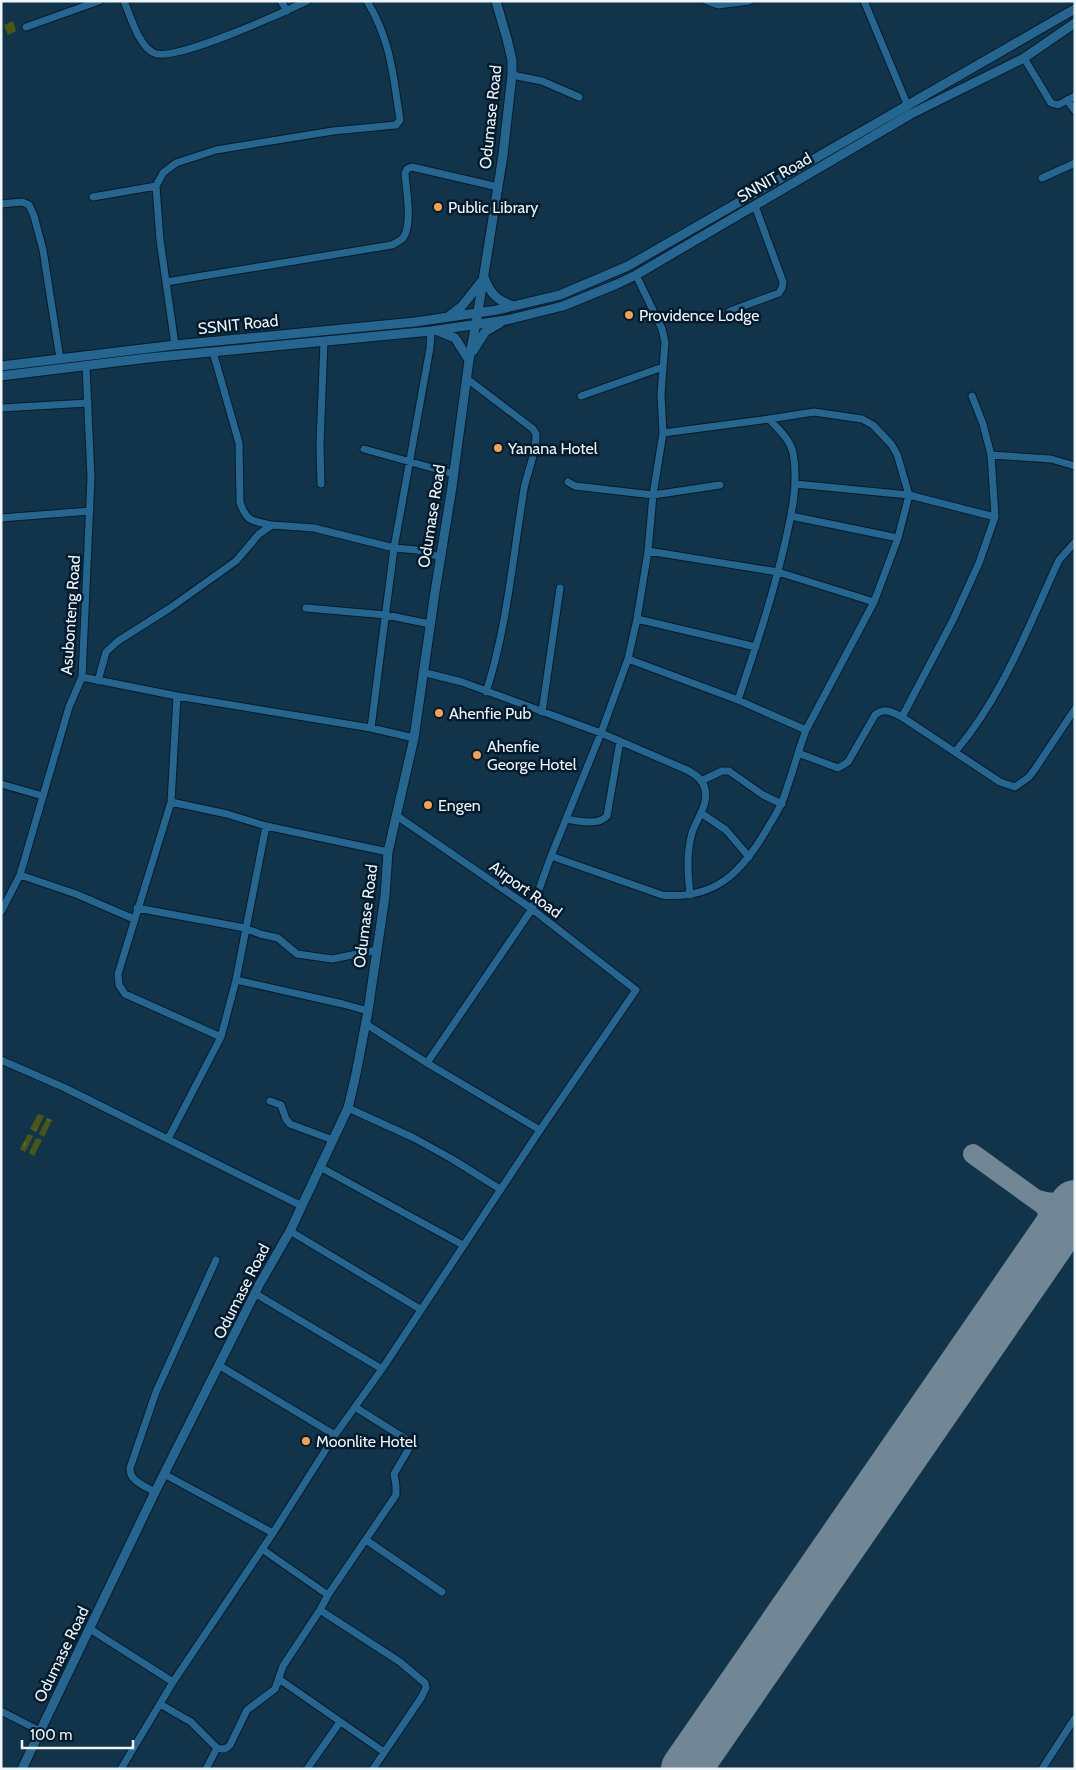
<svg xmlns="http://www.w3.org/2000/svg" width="1076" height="1770" viewBox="0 0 1076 1770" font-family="Cabin,sans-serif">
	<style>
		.grass { fill: url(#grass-tufts) }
		.pitch { fill: #495714 }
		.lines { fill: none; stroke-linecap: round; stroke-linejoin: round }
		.taxiway { stroke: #718796; stroke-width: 20 }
		.runway { stroke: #718796; stroke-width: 50 }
		.street-casing { stroke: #061a28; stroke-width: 9 }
		.secondary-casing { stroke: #061a28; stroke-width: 11 }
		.street { stroke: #246690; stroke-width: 7 }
		.secondary { stroke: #246690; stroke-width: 9 }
		.poi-dot { fill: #f9a04d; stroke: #011b2c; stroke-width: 2 }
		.labels { text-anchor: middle; stroke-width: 5; stroke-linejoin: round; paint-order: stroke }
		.street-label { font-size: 16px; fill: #eff5fa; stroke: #011b2c }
		.poi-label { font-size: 16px; fill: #eff5fa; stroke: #011b2c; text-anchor: start }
	</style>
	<defs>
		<pattern id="grass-tufts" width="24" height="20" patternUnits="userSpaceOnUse" patternTransform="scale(1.25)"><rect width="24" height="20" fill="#495714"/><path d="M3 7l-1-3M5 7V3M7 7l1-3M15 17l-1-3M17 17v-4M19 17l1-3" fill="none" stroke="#647037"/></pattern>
	</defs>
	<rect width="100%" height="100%" fill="#11344a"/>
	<path class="grass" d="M38,1114L44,1116L36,1132L30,1129Z
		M47,1118L52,1120L44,1137L39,1134Z
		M28,1134L33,1136L25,1152L20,1149Z
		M36,1138L42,1140L34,1156L29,1153Z"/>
	<path class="pitch" d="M13,21L16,31L8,35L4,25Z"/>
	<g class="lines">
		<path class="taxiway" d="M973,1154L1045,1206C1051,1218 1050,1231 1047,1244
			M1038,1200C1051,1204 1062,1204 1075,1197"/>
		<path class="runway" d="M686,1769L1075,1205"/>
		<defs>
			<path id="street" d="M124,1C130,15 139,47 154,53C173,63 284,12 307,1
				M281,1L287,11
				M707,1L718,5L749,1
				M864,1L907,104
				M26,27L99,1
				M1024,58L1051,103L1058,105L1075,96
				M512,75L542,81L579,97
				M1067,100L1075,111
				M1042,178L1075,163
				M93,197L156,186
				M1,204L22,202L29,205L34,216L43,250L60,359
				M166,282L392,245C395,243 400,241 403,238C413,224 406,190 405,173L407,169L412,167L498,187
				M730,311L779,293L782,288L783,282L755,206
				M175,345L160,240L156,186L163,173L176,163L216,150L333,131L396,125L400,120C393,75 391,41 367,1
				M213,352L239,443L240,502C246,522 253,521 272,525
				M466,378L533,429L536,434C537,452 527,472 524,489C513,555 507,629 486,692
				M581,396L663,367
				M972,396L983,424L991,455L995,517
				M1,408L88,403
				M769,419L814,412L862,419L873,425L891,444L897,454L909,495L898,538L874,602L806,730
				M663,433L769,419C778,429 790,439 793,453C799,484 791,517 784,547C772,599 755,649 738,700
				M364,449L454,474
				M991,455L1051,459L1075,466
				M568,482L575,486L653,495L720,485
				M321,484L320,444L324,341
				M795,484L909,495L995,517L979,563L953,620L902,717C892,712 885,707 875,715L848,762L838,768L798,753
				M791,516L898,538
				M1,518L90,511
				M648,551L778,572L874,602
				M306,608L386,615L430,624
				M637,619L756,647
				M422,672L462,682L601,733L628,659L637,619L648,551L653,495L663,433L661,395L665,342L662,329L636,275
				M82,677L177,696L171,802L227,814L266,826L388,852
				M98,681L106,652L118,641L170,608L236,561L259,534L272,525L314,528L394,548L417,550L440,557
				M177,696L371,728L414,738
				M542,712L560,588
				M902,717L1000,782L1015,787L1029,777L1035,769L1075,709
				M371,728L394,548L430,348L431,331
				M955,752C1003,696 1029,625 1059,560L1075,542
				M701,781L722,771H729L763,795L782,804
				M1,784L43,796
				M171,802L118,974L119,985L125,994L221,1037
				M701,813L726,830L749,857
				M566,819C578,821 598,826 607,816L620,741
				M551,856L662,895C715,900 742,872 767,829C772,820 778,812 782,802C791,779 797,754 806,730L738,700L628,659
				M20,875L76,894L134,919
				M137,908L245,928L260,934L278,938L297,954L332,959L377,950
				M1,912L20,875L69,707L82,677L91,478L86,366
				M236,980L343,1004L368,1011
				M366,1024L427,1063L540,1130
				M1,1060L65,1088L302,1206
				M427,1063L532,909L551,856L601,733L687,770C695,774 703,780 705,789C709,804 696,820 692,833C686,854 688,874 690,895
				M270,1101L281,1105L286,1119L290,1124L333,1140
				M348,1108L414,1138L452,1159L500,1189
				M168,1139L221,1037L236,980L266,826
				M320,1167L463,1245
				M290,1231L420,1309
				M256,1294L382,1369
				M220,1366L335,1435
				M164,1474L273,1533
				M155,1492C145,1486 129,1481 130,1468L156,1392L216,1260
				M366,1540L442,1592
				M328,1595L396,1495V1486L394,1474L411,1445L409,1441L355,1407
				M320,1610L400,1662L425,1683L426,1688L421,1698L373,1769
				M90,1629L173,1682L273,1533L335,1435L382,1369L540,1130L636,990L532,909L397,816
				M279,1679L384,1752
				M160,1704L191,1722L217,1748C223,1750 226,1749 230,1745L247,1710L275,1689L283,1666L320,1610L328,1595L262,1549
				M1,1711L40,1731
				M121,1769L173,1682
				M206,1769L217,1748
				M307,1769L340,1722
				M1042,1769L1075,1718"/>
			<path id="secondary" d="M484,277C490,293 497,301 514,306
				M449,316L462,306L481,282
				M438,331L455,338L469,360
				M473,351L485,332L500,323
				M1,366L175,345L415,322L497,310L560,295L628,266L1075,9
				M1,376L148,358L431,331L506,320L563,306L617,284L636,275L911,114L1024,58L1075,23
				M22,1769L155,1492L259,1285L290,1231L348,1108L356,1074L368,1011L385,896L388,852L414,738L435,592L452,487L469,360L477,318L503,155L512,75V60L507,39L496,1"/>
		</defs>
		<use href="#street" class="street-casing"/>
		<use href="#secondary" class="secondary-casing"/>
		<use href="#street" class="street"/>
		<use href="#secondary" class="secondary"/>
	</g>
	<g class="poi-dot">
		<circle cx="438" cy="207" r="5"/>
		<circle cx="629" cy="315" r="5"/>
		<circle cx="498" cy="448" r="5"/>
		<circle cx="439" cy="713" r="5"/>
		<circle cx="477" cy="755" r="5"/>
		<circle cx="428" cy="805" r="5"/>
		<circle cx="306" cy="1441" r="5"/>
	</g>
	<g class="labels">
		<g class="street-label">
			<text transform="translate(490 117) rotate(-84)" y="6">Odumase Road</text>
			<text transform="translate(774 177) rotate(-30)" y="6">SNNIT Road</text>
			<text transform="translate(238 324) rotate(-6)" y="6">SSNIT Road</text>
			<text transform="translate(431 516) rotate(-81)" y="6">Odumase Road</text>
			<text transform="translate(70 615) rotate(-86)" y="6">Asubonteng Road</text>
			<text transform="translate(526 889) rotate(36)" y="6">Airport Road</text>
			<text transform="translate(365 916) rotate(-83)" y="6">Odumase Road</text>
			<text transform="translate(241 1291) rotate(-63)" y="6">Odumase Road</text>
			<text transform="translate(61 1654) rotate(-64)" y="6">Odumase Road</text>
		</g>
		<g class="poi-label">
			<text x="448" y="213">Public Library</text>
			<text x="639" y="321">Providence Lodge</text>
			<text x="508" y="454">Yanana Hotel</text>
			<text x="449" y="719">Ahenfie Pub</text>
			<text x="487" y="752">Ahenfie<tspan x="487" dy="18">George Hotel</tspan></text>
			<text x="438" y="811">Engen</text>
			<text x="316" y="1447">Moonlite Hotel</text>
		</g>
	</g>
	<rect width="1076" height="1770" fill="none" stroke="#eff5fa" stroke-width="5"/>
	<path d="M22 1740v8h111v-8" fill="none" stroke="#eff5fa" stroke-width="2.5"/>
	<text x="30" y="1740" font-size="15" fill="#eff5fa" stroke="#011b2c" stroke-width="4" paint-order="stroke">100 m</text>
</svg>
